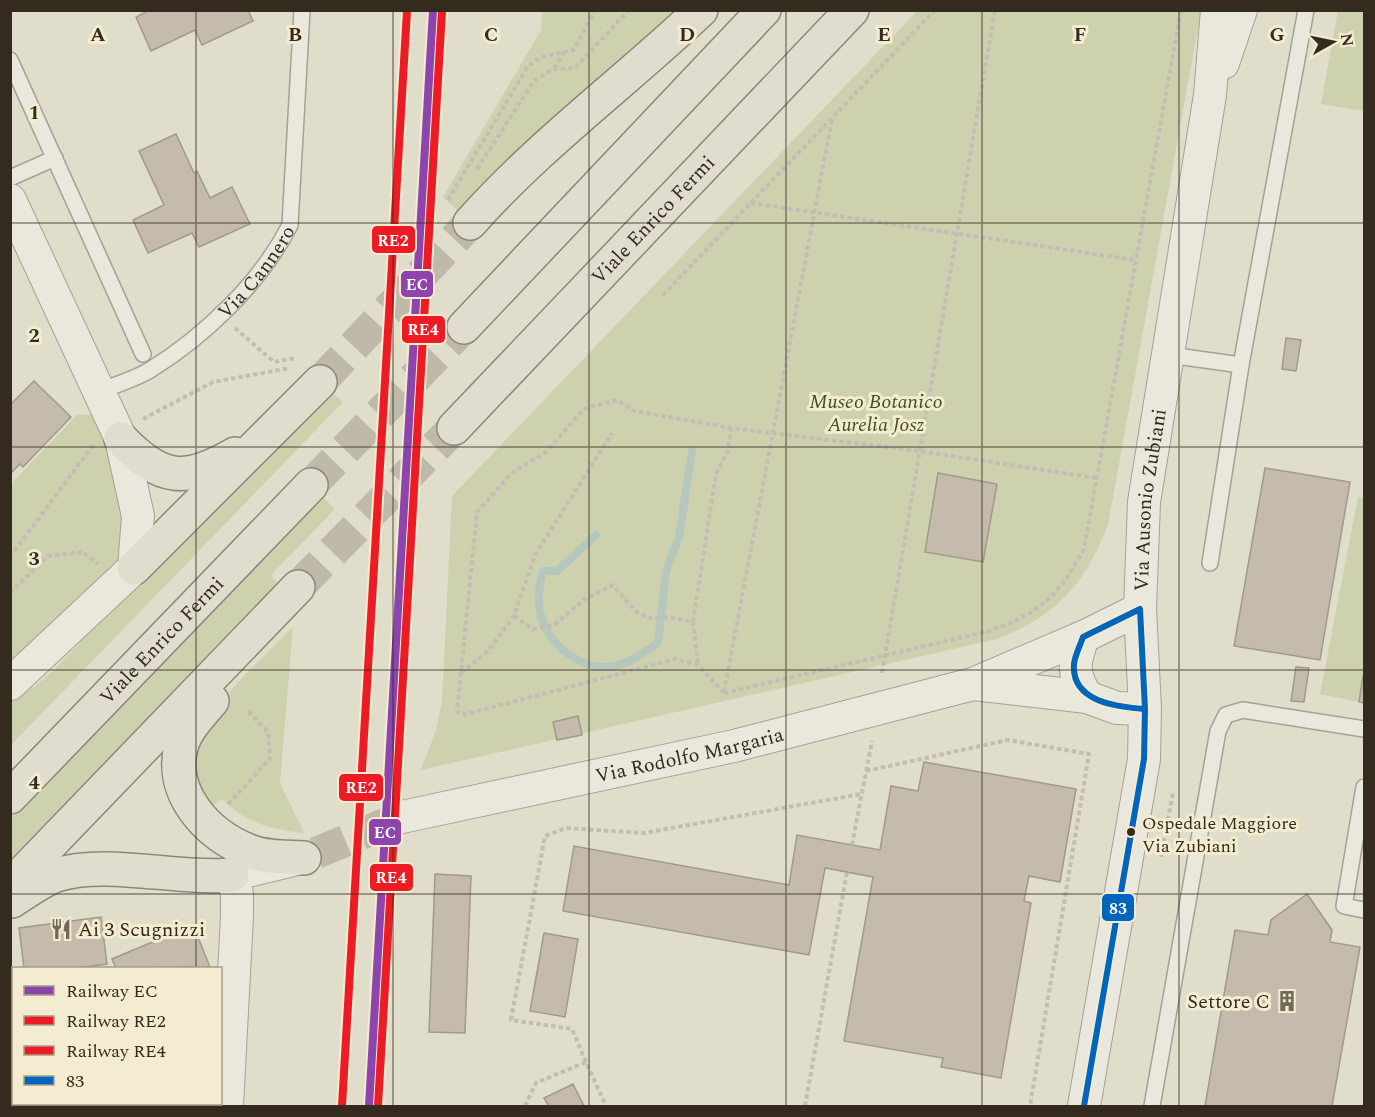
<svg xmlns="http://www.w3.org/2000/svg" width="1375" height="1117" viewBox="0 0 1375 1117" font-family="Spectral,serif">
	<style>
		.green { fill: #cdd1ad }
		.lines { fill: none; stroke-linecap: round; stroke-linejoin: round }
		.stream { stroke: #b6c7be; stroke-width: 8 }
		.building { fill: #c5bbac; stroke: #a1998a; stroke-width: 1.5 }
		.street-tunnel { stroke: #beb9a8; stroke-width: 32; stroke-dasharray: 32 16; stroke-linecap: butt }
		.primary-tunnel { stroke: #beb9a8; stroke-width: 33; stroke-dasharray: 33 16; stroke-linecap: butt }
		.lane-casing { stroke: #a6a194; stroke-width: 18 }
		.street-casing { stroke: #a6a194; stroke-width: 34 }
		.primary-casing { stroke: #8c877b; stroke-width: 36 }
		.path { stroke: #c2beb3; stroke-width: 4; stroke-dasharray: 4.5 3; stroke-linecap: butt }
		.lane { stroke: #eae7dc; stroke-width: 15 }
		.street { stroke: #eae7dc; stroke-width: 32 }
		.primary { stroke: #e1ddce; stroke-width: 33 }
		.bus-1-casing { stroke: #f3ecd0; stroke-width: 10 }
		.bus-1 { stroke: #0065bd; stroke-width: 6 }
		.rail-1-casing { stroke: #f3ecd0; stroke-width: 12 }
		.rail-2-casing { stroke: #f3ecd0; stroke-width: 12 }
		.rail-3-casing { stroke: #f3ecd0; stroke-width: 12 }
		.rail-1 { stroke: #8e44ad; stroke-width: 8 }
		.rail-2 { stroke: #ed1c24; stroke-width: 8 }
		.rail-3 { stroke: #ed1c24; stroke-width: 8 }
		.grid { fill: none; stroke: #342a1d; stroke-width: 1.5; stroke-opacity: 0.55 }
		.bus-dot { fill: #342a1d; stroke: #f3ecd0; stroke-width: 2 }
		.labels { text-anchor: middle; stroke-width: 6; stroke-linejoin: round; paint-order: stroke }
		.bus-label { font-size: 18px; fill: #342a1d; stroke: #f3ecd0; text-anchor: start }
		.street-label { font-size: 20px; fill: #342a1d; stroke: #f3ecd0 }
		.park-label { font-size: 20px; font-style: italic; fill: #404f25; stroke: #f3ecd0 }
		.poi-label { font-size: 20px; fill: #342a1d; stroke: #f3ecd0; text-anchor: start }
		.grid-label { font-size: 20px; text-anchor: middle; font-weight: bold; fill: #342a1d; stroke: #f3ecd0; stroke-width: 6; stroke-linejoin: round; paint-order: stroke }
		.line-badge { stroke: #f3ecd0; stroke-width: 2 }
		.badge-label { font-size: 16px; text-anchor: middle; font-weight: bold; fill: #fff }
	</style>
	<rect width="100%" height="100%" fill="#e1ddcb"/>
	<path class="green" d="M542,11H675L461,214L443,197L541,30Z
		M917,11H1201L1108,525C1084,585 1058,615 997,639L421,770L436,730L442,702L452,496Z
		M1338,11H1364V111L1321,104Z
		M325,386L343,402L11,745V698L34,687L53,671Z
		M94,414L116,469L125,501L122,559L10,666V485L77,415Z
		M321,495L335,509L271,575L277,583L11,859V818Z
		M1358,497L1364,498V676L1359,702L1320,694Z
		M293,627L280,783L304,833C271,829 247,824 222,799L210,808C155,744 253,670 293,627Z"/>
	<g class="lines">
		<path class="stream" d="M596,535L557,571H543C532,609 543,641 578,660C589,666 601,669 614,666C630,663 645,652 658,643L666,571L679,537L692,451"/>
	</g>
	<path class="building" d="M150,10H248L253,21L202,45L195,30L151,51L136,17Z
		M176,134L194,173L197,171L210,198L232,187L250,224L199,247L192,233L148,253L133,220L164,205L139,151Z
		M1286,338L1301,340L1296,371L1282,369Z
		M34,381L71,417L23,467L20,464L10,474V405Z
		M1265,468L1350,482L1320,660L1234,646Z
		M938,473L997,484L983,562L925,552Z
		M1296,667L1309,668L1304,702L1291,701Z
		M1363,676H1364V703L1359,702Z
		M578,716L582,735L557,740L553,722Z
		M924,762L1076,789L1060,882L1029,876L1024,901L1031,903L1001,1078L941,1067L943,1058L844,1041L873,877L825,868L809,955L563,911L574,846L789,885L797,835L880,850L891,786L918,791Z
		M435,874L471,876L465,1033L429,1032Z
		M1307,894L1332,930L1330,942L1360,947L1332,1106H1205L1235,930L1268,935L1271,920Z
		M101,917L107,964L77,968H24L19,928Z
		M193,925L210,967L116,968L112,959Z
		M544,933L578,939L565,1017L530,1011Z
		M14,1058V1104H33L26,1106H10V1060Z
		M573,1084L584,1106H549L544,1098Z
		M152,1104H205L206,1105L154,1106Z"/>
	<g class="lines">
		<path class="street-tunnel" d="M316,853L402,817"/>
		<path class="primary-tunnel" d="M320,382L470,223
			M311,485L464,327
			M298,587L454,428"/>
		<defs>
			<g id="lane">
				<path d="M10,60L143,354"/>
				<path d="M10,178L55,158"/>
				<path d="M1169,355L1241,365"/>
				<path id="s1" d="M99,391C116,385 135,379 150,370C205,336 261,282 290,225L302,10"/>
				<path d="M1210,563L1241,365L1306,10"/>
				<path d="M1364,787L1344,906L1364,910"/>
				<path d="M1152,1106L1218,731L1226,715L1243,710L1364,729"/>
			</g>
			<g id="street">
				<path d="M1223,63L1241,10"/>
				<path d="M10,200L121,439L138,516L134,568L10,684"/>
				<path d="M1083,637C1074,664 1071,671 1087,697"/>
				<path d="M974,684L1087,697L1117,708L1145,709"/>
				<path id="s2" d="M402,817L734,746L973,684L1083,637L1140,609"/>
				<path d="M227,1106L237,916V894L232,875L297,859"/>
				<path id="s3" d="M1084,1106L1144,759L1145,709L1140,609L1144,502L1210,95L1217,10"/>
			</g>
			<g id="primary">
				<path d="M470,223C539,145 625,82 701,10"/>
				<path d="M464,327L764,10"/>
				<path id="s4" d="M454,428L852,10"/>
				<path d="M121,439C161,481 185,483 235,454"/>
				<path d="M134,568L320,382"/>
				<path d="M212,701C200,715 186,729 181,747C169,794 208,835 249,851C266,858 286,857 304,858"/>
				<path id="s5" d="M10,797L311,485"/>
				<path d="M10,886L298,587"/>
				<path d="M12,901C26,892 41,881 56,875C106,859 178,880 232,875"/>
			</g>
		</defs>
		<use href="#lane" class="lane-casing"/>
		<use href="#street" class="street-casing"/>
		<use href="#primary" class="primary-casing"/>
		<path class="path" d="M554,68L564,52
			M477,169L534,81L553,69L575,68L629,10
			M448,200L528,66L541,57L574,50L595,10
			M751,203L1135,260
			M663,295L935,10
			M235,328L274,362L295,358
			M143,419L213,382L290,368
			M10,557L94,444
			M10,593L48,556L83,552L98,564
			M514,616L533,629L554,625L585,599L613,585L635,611L649,618L669,617L693,622L698,665
			M693,622L716,474L728,450L731,428
			M461,673L488,651L514,616L535,555L612,433
			M882,673L995,10
			M724,692L832,119
			M724,693L698,665L676,659L466,714L457,712L477,512L512,473L546,452L584,409L617,400L635,411L731,428L919,451L1096,478
			M724,693L989,631L1011,623L1032,612L1052,596L1069,575L1084,549L1181,10
			M866,771L1008,740L1089,754L1030,1106
			M228,804L270,759L268,732L246,709
			M852,845L872,741
			M1161,857L1173,792
			M586,1062L572,1029L511,1020L545,836L566,828L644,833L861,794
			M525,1106L536,1083L586,1062L606,1106
			M805,1106L847,872"/>
		<use href="#lane" class="lane"/>
		<use href="#street" class="street"/>
		<use href="#primary" class="primary"/>
		<defs>
			<path id="bus-1" d="M1140,609L1145,709C1117,707 1071,702 1074,664C1075,655 1080,646 1083,637Z
				M1084,1106L1144,759L1145,709"/>
		</defs>
		<use href="#bus-1" class="bus-1-casing"/>
		<use href="#bus-1" class="bus-1"/>
		<defs>
			<path id="rail-1" d="M369,1106L433,10"/>
			<path id="rail-2" d="M342,1106L407,11"/>
			<path id="rail-3" d="M378,1106L442,11"/>
		</defs>
		<use href="#rail-1" class="rail-1-casing"/>
		<use href="#rail-2" class="rail-2-casing"/>
		<use href="#rail-3" class="rail-3-casing"/>
		<use href="#rail-1" class="rail-1"/>
		<use href="#rail-2" class="rail-2"/>
		<use href="#rail-3" class="rail-3"/>
	</g>
	<path class="grid" d="M196,10V968M393,10V1106M589,10V1106M786,10V1106M982,10V1106M1179,10V1106M10,223H1364M10,447H1364M10,670H1364M10,894H1364M196,1104V1106"/>
	<defs>
		<symbol id="restaurant-bare" viewBox="-9 -9 18 18"><path d="M-5-6h1v4h1v-4h1v4h1v-4h1v5L-1.5 .5V6h-2V.5L-5-1ZM5-6V6H3V1.5H1.5Q1.5-4 5-6Z" fill="#71695a" stroke="#f3ecd0" stroke-width="2.5" paint-order="stroke"/></symbol>
		<symbol id="building-bare" viewBox="-9 -9 18 18"><path d="M-4-6H4V6H1V3H-1V6H-4ZM-2.5-4.3h1.7v1.8h-1.7ZM.8-4.3h1.7v1.8H.8ZM-2.5-1h1.7V.8h-1.7ZM.8-1h1.7V.8H.8Z" fill="#71695a" stroke="#f3ecd0" stroke-width="2.5" paint-order="stroke"/></symbol>
	</defs>
	<g fill-rule="evenodd">
		<use href="#restaurant-bare" x="46" y="914" width="30" height="30"/>
		<use href="#building-bare" x="1272" y="986" width="30" height="30"/>
	</g>
	<circle class="bus-dot" cx="1131" cy="832" r="5"/>
	<g class="labels">
		<g class="bus-label">
			<text x="1142" y="829">Ospedale Maggiore<tspan x="1142" dy="23">Via Zubiani</tspan></text>
		</g>
		<g class="street-label">
			<text dy="7" stroke="none"><textPath href="#s4" startOffset="288">Viale Enrico Fermi</textPath></text>
			<text dy="7" stroke="none"><textPath href="#s1" startOffset="201">Via Cannero</textPath></text>
			<text dy="7" stroke="none"><textPath href="#s3" startOffset="612">Via Ausonio Zubiani</textPath></text>
			<text dy="7" stroke="none"><textPath href="#s5" startOffset="218">Viale Enrico Fermi</textPath></text>
			<text dy="7" stroke="none"><textPath href="#s2" startOffset="294">Via Rodolfo Margaria</textPath></text>
		</g>
		<g class="park-label">
			<text x="876" y="408">Museo Botanico<tspan x="876" dy="23">Aurelia Josz</tspan></text>
		</g>
		<g class="poi-label">
			<text x="78" y="936">Ai 3 Scugnizzi</text>
			<text x="1270" y="1008" text-anchor="end">Settore C</text>
		</g>
	</g>
	<g class="grid-label">
		<text x="98" y="41">A</text>
		<text x="295" y="41">B</text>
		<text x="491" y="41">C</text>
		<text x="687" y="41">D</text>
		<text x="884" y="41">E</text>
		<text x="1080" y="41">F</text>
		<text x="1277" y="41">G</text>
		<text x="34" y="119">1</text>
		<text x="34" y="342">2</text>
		<text x="34" y="565">3</text>
		<text x="34" y="789">4</text>
	</g>
	<g class="line-badge">
		<rect x="371" y="225" width="45" height="29" rx="6" fill="#ed1c24"/>
		<rect x="400" y="270" width="34" height="28" rx="6" fill="#8e44ad"/>
		<rect x="401" y="315" width="45" height="29" rx="6" fill="#ed1c24"/>
		<rect x="338" y="773" width="46" height="29" rx="6" fill="#ed1c24"/>
		<rect x="368" y="818" width="34" height="28" rx="6" fill="#8e44ad"/>
		<rect x="369" y="863" width="45" height="29" rx="6" fill="#ed1c24"/>
		<rect x="1101" y="893" width="34" height="29" rx="6" fill="#0065bd"/>
	</g>
	<g class="badge-label">
		<text x="393" y="246">RE2</text>
		<text x="417" y="290">EC</text>
		<text x="423" y="335">RE4</text>
		<text x="361" y="793">RE2</text>
		<text x="385" y="838">EC</text>
		<text x="391" y="883">RE4</text>
		<text x="1118" y="914">83</text>
	</g>
	<rect width="1375" height="1117" fill="none" stroke="#342a1d" stroke-width="24"/>
	<rect x="12" y="967" width="210" height="138" fill="#f3ecd0" stroke="#a79e88" stroke-width="1.5"/>
	<rect x="24" y="986" width="30" height="9" fill="#8e44ad" stroke="#a79e88" stroke-width="1.5"/>
	<text x="66" y="997" font-size="18" fill="#342a1d">Railway EC</text>
	<rect x="24" y="1016" width="30" height="9" fill="#ed1c24" stroke="#a79e88" stroke-width="1.5"/>
	<text x="66" y="1027" font-size="18" fill="#342a1d">Railway RE2</text>
	<rect x="24" y="1046" width="30" height="9" fill="#ed1c24" stroke="#a79e88" stroke-width="1.5"/>
	<text x="66" y="1057" font-size="18" fill="#342a1d">Railway RE4</text>
	<rect x="24" y="1076" width="30" height="9" fill="#0065bd" stroke="#a79e88" stroke-width="1.5"/>
	<text x="66" y="1087" font-size="18" fill="#342a1d">83</text>
	<g transform="translate(1333 42) rotate(81)" stroke="#f3ecd0" stroke-width="4.5" paint-order="stroke">
	<path d="M0-4.5L10 22L0 15L-10 22Z" fill="#342a1d"/>
	<text y="-9" font-size="16" font-weight="bold" text-anchor="middle" fill="#342a1d">N</text>
	</g>
</svg>
